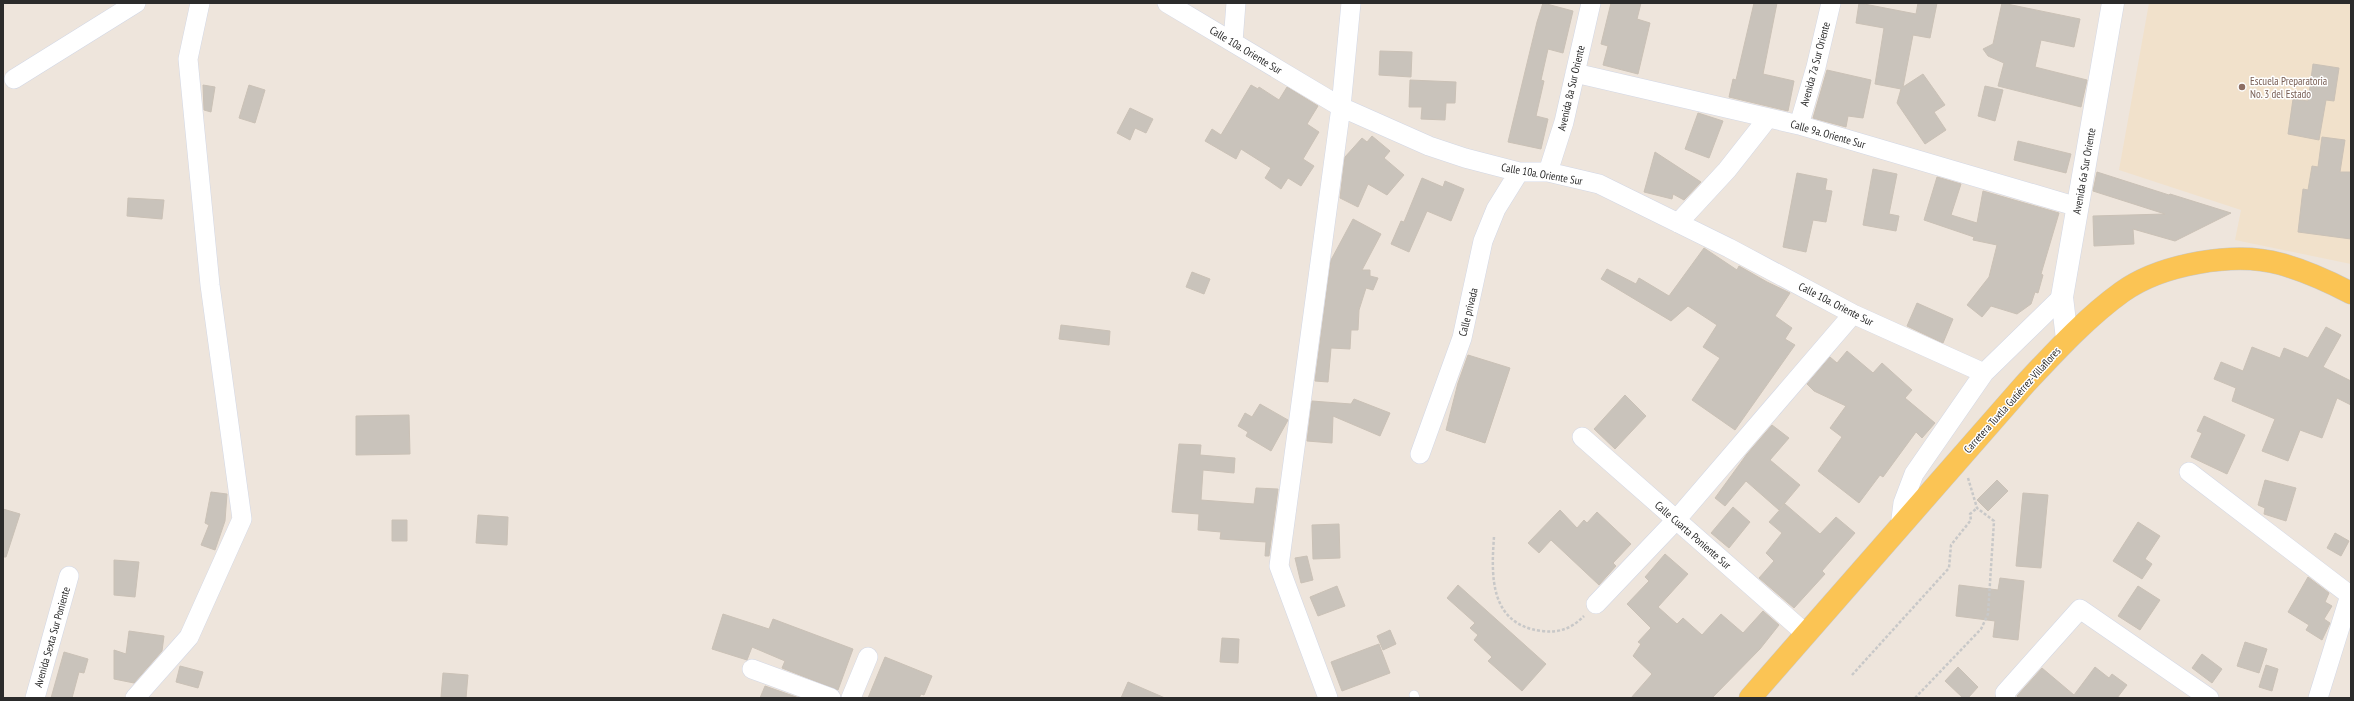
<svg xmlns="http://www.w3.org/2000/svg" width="2354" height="701" viewBox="0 0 2354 701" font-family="'PT Sans Narrow',sans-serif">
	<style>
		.education { fill: #f1e1cb }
		.building { fill: #c9c3bb; stroke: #cac1b6 }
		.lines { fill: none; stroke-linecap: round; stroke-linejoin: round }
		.service-casing { stroke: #d2d7e5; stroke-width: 10 }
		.minor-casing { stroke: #d2d7e5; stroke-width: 20 }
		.tertiary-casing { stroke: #d2d7e5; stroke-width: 23 }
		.primary-casing { stroke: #c8c8c8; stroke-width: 23 }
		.path { stroke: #c8c8c8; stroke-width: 2.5; stroke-dasharray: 3 2; stroke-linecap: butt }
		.service { stroke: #fff; stroke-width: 9 }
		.minor { stroke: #fff; stroke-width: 19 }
		.tertiary { stroke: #fff; stroke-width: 22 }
		.primary { stroke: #fbc454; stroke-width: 22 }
		.education-dot { fill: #8d6e63; stroke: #fff; stroke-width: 1.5 }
		.labels { text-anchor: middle; stroke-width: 3; stroke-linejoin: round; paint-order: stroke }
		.street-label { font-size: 11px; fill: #2b2b2b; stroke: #fff }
		.education-label { font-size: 11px; fill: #785e54; stroke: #fff; text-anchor: start }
	</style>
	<rect width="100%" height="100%" fill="#eee5dc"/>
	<path class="education" d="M2149,3H2351V264L2235,240L2241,210L2119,170Z"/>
	<path class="building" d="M1543,3L1573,11L1563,53L1548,49L1541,80L1544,81L1536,116L1548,119L1541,149L1508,142L1537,22Z
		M1611,3H1641L1637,19L1650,23L1638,74L1603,65L1608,46L1601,44Z
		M1754,3H1777L1763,74L1794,81L1788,111L1729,97L1733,79L1736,80Z
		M1859,3L1916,14L1918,3H1937L1930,38L1913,35L1903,87L1923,74L1945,105L1934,112L1946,130L1925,144L1897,103L1901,89L1875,84L1884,28L1856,23Z
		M2002,3L2080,19L2074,47L2041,40L2035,67L2087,80L2081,107L1998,86L2004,63L1988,56L1983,49L1993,44Z
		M1380,51L1412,52L1411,77L1379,75Z
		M2313,64L2339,68L2334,101L2326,100L2319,140L2288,134L2293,99L2308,101Z
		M1827,70L1871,80L1863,118L1848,116L1846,127L1813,118Z
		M1410,80L1456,82L1455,103H1446L1445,120L1421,119L1422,107H1409Z
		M203,85L215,87L211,112L204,110Z
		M249,85L265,90L255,123L239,118Z
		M1251,85L1258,89L1259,87L1279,100L1287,87L1318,106L1307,124L1319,132L1303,159L1314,166L1301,186L1288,178L1281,189L1265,178L1271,168L1241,149L1236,159L1205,141L1212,129L1221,135Z
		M1985,86L2003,90L1995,121L1978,116Z
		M1130,108L1153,119L1146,133L1135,128L1130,140L1117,133Z
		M1698,113L1723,121L1709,158L1685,149Z
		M1372,136L1390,151L1384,158L1404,175L1387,195L1368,184L1358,207L1340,198L1345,157L1362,138L1367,142Z
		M2322,137L2345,140L2340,172H2351V239L2298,232L2303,189L2308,190L2312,166L2318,167Z
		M2018,141L2071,154L2066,173L2014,160Z
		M1655,152L1701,182L1684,200L1673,194L1672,199L1644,192Z
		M1873,169L1897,174L1889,214L1899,216L1896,231L1863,225Z
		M2097,172L2169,195L2170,194L2231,213L2175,241L2133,229L2134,244L2094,246L2093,216L2165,214L2093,191Z
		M1797,173L1827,179L1825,190L1832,191L1826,222L1813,220L1806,252L1783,247Z
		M1937,177L1961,184L1951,215L1977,223L1983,191L2059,213L2041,274L2043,275L2038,293L2035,292L2031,304L2017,314L1991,306L1982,317L1967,305L1989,277L1997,245L1973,240L1974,237L1924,220Z
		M1422,178L1443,187L1445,181L1464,189L1451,221L1427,211L1409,252L1391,244L1401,221L1404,222Z
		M128,198L164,200L162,219L127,216Z
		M1353,219L1381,234L1362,270H1370V276L1378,278L1373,290L1366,288L1359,310L1358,330H1351L1350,349L1331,348L1328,382L1315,381L1331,260Z
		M1704,248L1737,270L1739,266L1767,282L1790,293L1775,316L1792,328L1785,339L1795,345L1735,430L1692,400L1720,358L1703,347L1717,325L1688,306L1671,321L1601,279L1607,269L1636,284L1639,278L1669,296Z
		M1192,272L1210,279L1204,294L1186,287Z
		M1917,303L1953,319L1943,343L1907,326Z
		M1061,325L1110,331L1109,345L1059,339Z
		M2326,327L2341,335L2323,367L2351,381V405L2337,398L2322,438L2300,430L2288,461L2262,451L2275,419L2232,401L2236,388L2214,379L2221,362L2243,371L2252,347L2280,358L2284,348L2308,358Z
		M1847,351L1873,373L1882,363L1912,390L1905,398L1935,423L1922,438L1916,432L1883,477L1880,475L1859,503L1818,471L1842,437L1830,428L1846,406L1814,391L1807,384L1830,357L1837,363Z
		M1468,355L1510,368L1485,443L1446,430L1458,383Z
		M1625,395L1646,416L1615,449L1594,429Z
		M1354,399L1390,413L1380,436L1333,416L1332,443L1307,441L1312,401L1351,404Z
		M1260,404L1288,420L1271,451L1246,436L1248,432L1238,426L1245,413L1252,417Z
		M409,415L410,454L356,455V416Z
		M2204,416L2245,435L2227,474L2191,457L2202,433L2197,431Z
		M1772,425L1789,438L1770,460L1800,485L1779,510L1746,481L1725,506L1715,498L1747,454Z
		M1179,444L1201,445L1200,455L1235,458L1234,473L1203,470L1201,500L1254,504L1256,488L1278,489L1269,556H1265L1266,542L1220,539L1221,532L1198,530L1199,514L1172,512Z
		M1997,480L2008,491L1988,511L1977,500Z
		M2265,480L2296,488L2286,521L2264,514L2265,508L2258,505Z
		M211,492L227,494L225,521L215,550L201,545L209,525L205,523Z
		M2023,493L2048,495L2041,568L2016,566Z
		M1785,504L1820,534L1836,517L1855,533L1822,571L1825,574L1794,608L1759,578L1774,561L1766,553L1782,533L1769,522Z
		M1733,507L1750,522L1729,548L1711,533Z
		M3,509L20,514L6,557H3Z
		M1560,510L1577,528L1584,520L1587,523L1597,512L1631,544L1613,563L1616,566L1599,585L1551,540L1539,553L1528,543Z
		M478,515L508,517L507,545L476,543Z
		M392,520H407V541H392Z
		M2138,522L2160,536L2145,559L2152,564L2142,579L2113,561Z
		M1339,524L1340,558L1313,559L1312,525Z
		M2335,533L2349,541L2341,556L2327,548Z
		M1665,554L1688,574L1658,607L1677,624L1683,618L1702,635L1721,614L1743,633L1763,611L1779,625L1760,649L1712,698H1631L1652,674L1633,656L1641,644L1638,642L1651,628L1627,604L1649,581L1645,577Z
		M1307,556L1313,580L1301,583L1295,558Z
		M114,560L139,562L135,597L114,595Z
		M2308,577L2329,593L2325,602L2332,606L2324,619L2330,623L2322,640L2306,630L2309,625L2288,612Z
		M2000,578L2024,581L2018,640L1993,637L1995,621L1956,616L1959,585L1998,590Z
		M1458,585L1546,664L1522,691L1488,661L1492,657L1474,640L1478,635L1470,628L1475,623L1447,598Z
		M1337,586L1345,606L1318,616L1310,597Z
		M2138,586L2160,600L2140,630L2118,616Z
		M723,614L769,629L773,619L853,649L838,690L782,668L785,661L752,647L747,660L712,649Z
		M1390,630L1396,644L1383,650L1377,636Z
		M129,631L164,636L162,651L134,683L114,679V650L126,654Z
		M1222,638L1239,639L1238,663L1220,662Z
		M2245,642L2267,649L2259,673L2237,666Z
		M1379,644L1390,673L1342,691L1331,662Z
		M64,652L88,659L84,673L79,672L72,698H51Z
		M2202,654L2222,669L2212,683L2192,668Z
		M885,657L932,676L924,695L921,694L919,698H868Z
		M2266,665L2278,669L2272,691L2259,687Z
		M180,666L203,672L198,688L176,682Z
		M1958,667L1978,687L1968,698H1963L1945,681Z
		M2095,667L2109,678L2112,674L2127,685L2117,698H2020L2017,696L2042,668L2074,695Z
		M443,673L468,675L466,698L441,697Z
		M1128,682L1165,698H1121Z
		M765,686L799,698H760Z"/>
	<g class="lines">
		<defs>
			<path id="service" d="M1414,695L1415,698"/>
			<path id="minor" d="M1167,3L1341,107L1429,146L1465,158L1519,172H1548L1599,184L1729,248L1853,314L1984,373
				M1233,42L1236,3
				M1575,73L1799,125L2078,207
				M14,79L136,3
				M1799,125L1816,67L1831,3
				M1548,172L1564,122L1591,3
				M1678,223L1727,170L1768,118
				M1582,437L1805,633
				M1420,454L1462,338L1483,241L1496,209L1519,172
				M2189,472L2351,596
				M1900,527L1903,503L1914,474L1984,373L2062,297
				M1596,604L1676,520L1853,314
				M752,669L831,698
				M35,698L69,576
				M135,698L189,637L242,519L210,285L188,59L200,3
				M851,698L868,657
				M1328,698L1279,566L1341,107L1351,3
				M2006,698L2005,693L2080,609L2209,698
				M2318,698L2350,595"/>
			<path id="tertiary" d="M2067,339L2062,297L2113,3"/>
			<path id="primary" d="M1750,698L2025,384C2055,352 2086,318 2122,292C2161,264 2235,251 2281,264C2306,271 2328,281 2351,293"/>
		</defs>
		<use href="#service" class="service-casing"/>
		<use href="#minor" class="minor-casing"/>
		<use href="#tertiary" class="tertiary-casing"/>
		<use href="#primary" class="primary-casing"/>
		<path class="path" d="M1494,537C1491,577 1490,624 1541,631C1559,633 1571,629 1584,616
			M1852,675L1949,568L1951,545L1971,520L1970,514L1977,508
			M1915,698L1981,629L1988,614L1994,521L1977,508L1968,478"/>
		<use href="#service" class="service"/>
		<use href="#minor" class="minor"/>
		<use href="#tertiary" class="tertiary"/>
		<use href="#primary" class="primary"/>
	</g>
	<circle class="education-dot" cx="2242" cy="87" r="4"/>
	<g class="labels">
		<g class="street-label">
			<text transform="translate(1246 50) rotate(31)" y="4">Calle 10a. Oriente Sur</text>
			<text transform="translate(1815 64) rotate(-75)" y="4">Avenida 7a Sur Oriente</text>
			<text transform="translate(1571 88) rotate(-77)" y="4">Avenida 8a Sur Oriente</text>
			<text transform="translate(1828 134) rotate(16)" y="4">Calle 9a. Oriente Sur</text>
			<text transform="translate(2084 171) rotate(-80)" y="4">Avenida 6a Sur Oriente</text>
			<text transform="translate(1542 174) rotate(10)" y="4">Calle 10a. Oriente Sur</text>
			<text transform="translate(1836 304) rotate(27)" y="4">Calle 10a. Oriente Sur</text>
			<text transform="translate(1468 312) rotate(-76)" y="4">Calle privada</text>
			<text transform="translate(2012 400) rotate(-48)" y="4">Carretera Tuxtla Gutiérrez-Villaflores</text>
			<text transform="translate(1693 535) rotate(41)" y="4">Calle Cuarta Poniente Sur</text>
			<text transform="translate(52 637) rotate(-74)" y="4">Avenida Sexta Sur Poniente</text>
		</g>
		<g class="education-label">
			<text x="2250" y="85">Escuela Preparatoria<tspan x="2250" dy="13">No. 3 del Estado</tspan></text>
		</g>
	</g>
	<rect width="2354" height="701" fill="none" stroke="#2b2b2b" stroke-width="8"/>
</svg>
